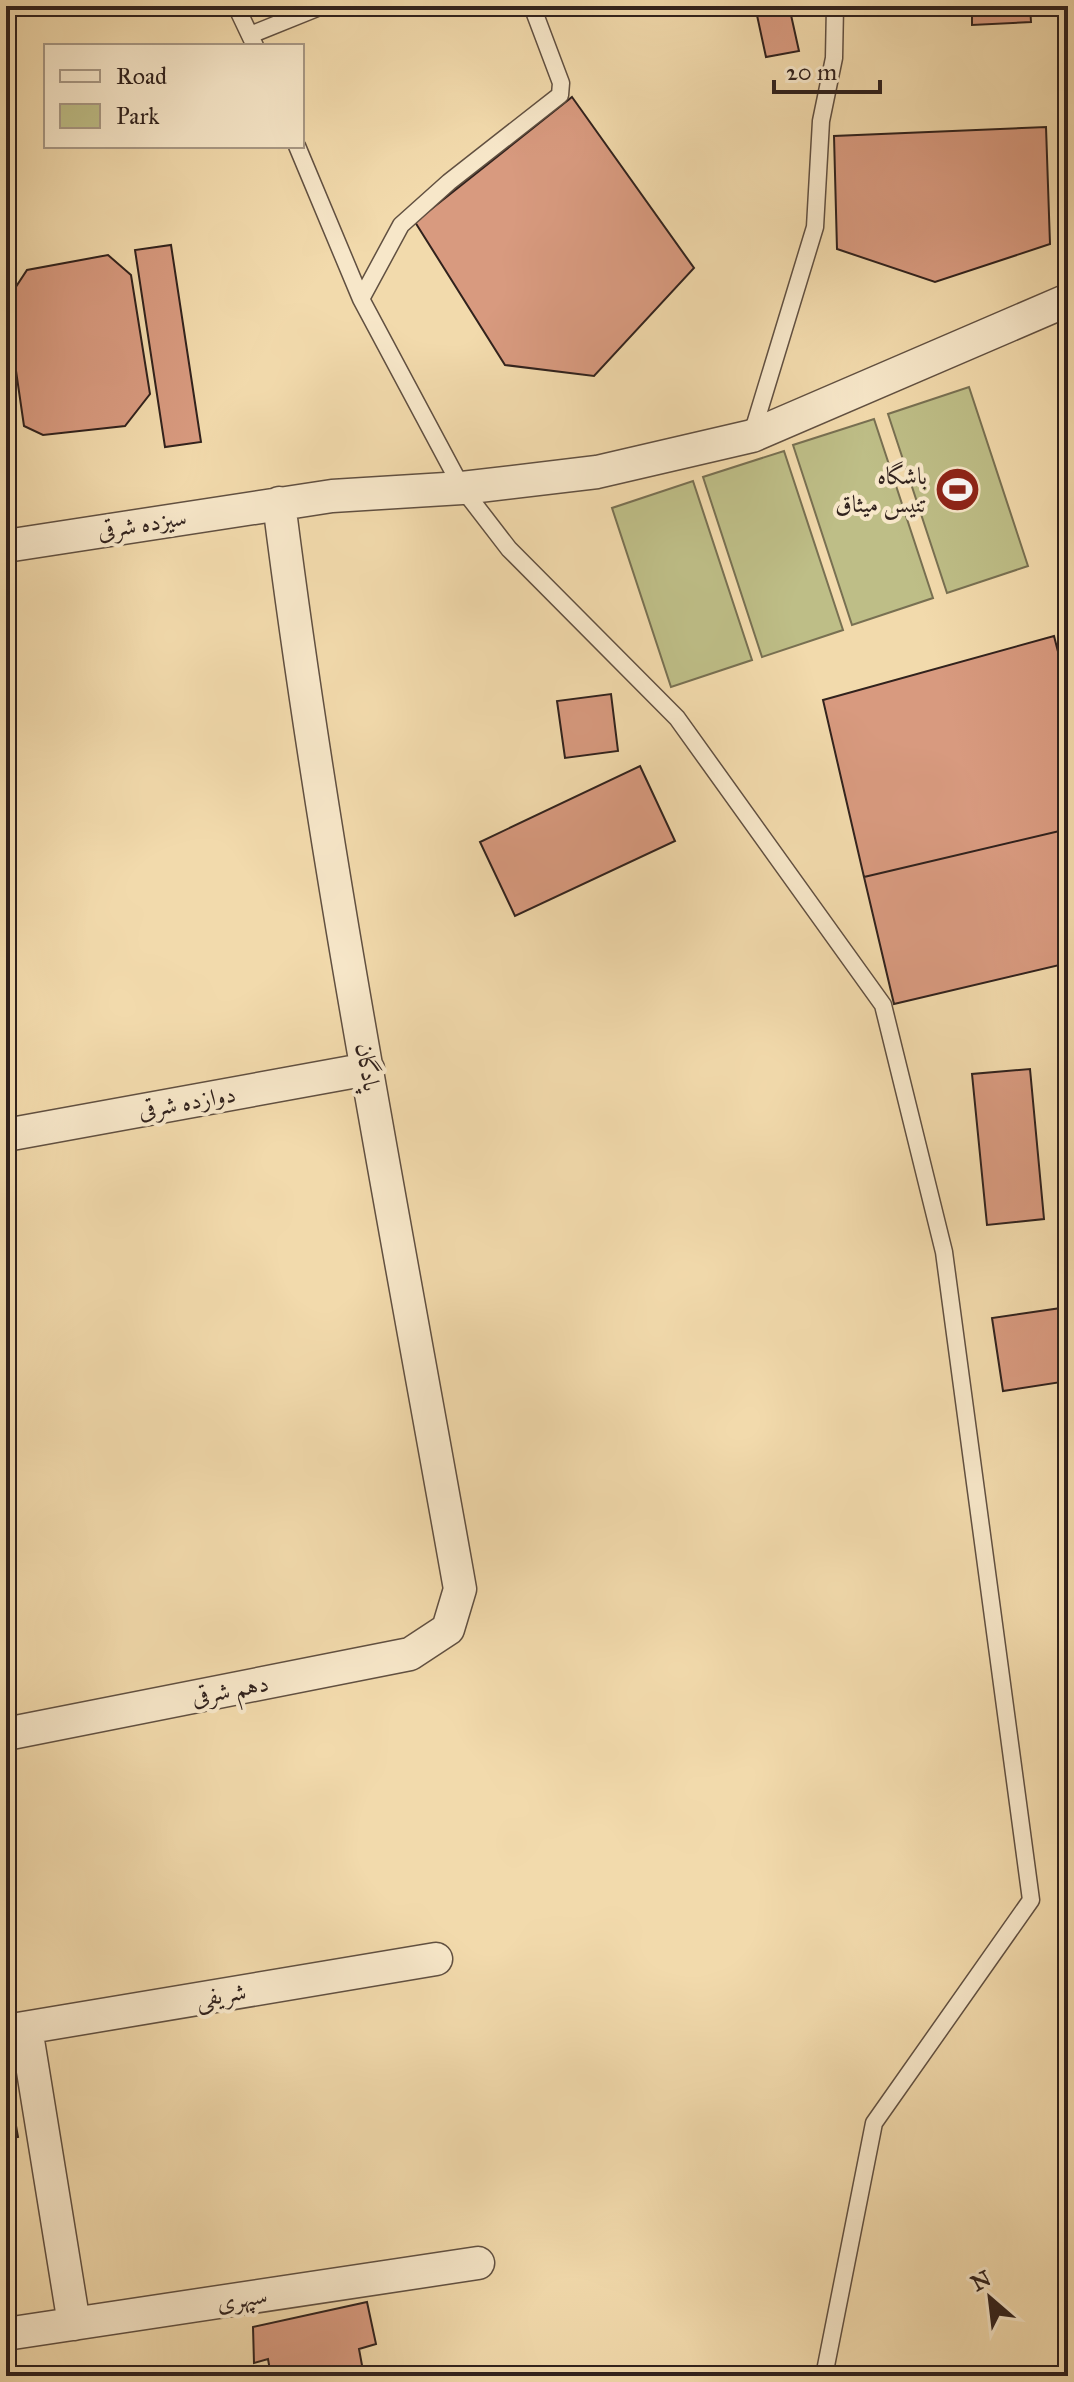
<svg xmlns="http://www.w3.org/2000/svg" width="1074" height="2382" viewBox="0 0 1074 2382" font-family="'IM FELL Great Primer',Amiri,serif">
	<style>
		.green { fill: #bebe87; stroke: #787052; stroke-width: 2 }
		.building { fill: #d89a7f; stroke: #31221d; stroke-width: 2 }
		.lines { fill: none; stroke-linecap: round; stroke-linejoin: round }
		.service-casing { stroke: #615041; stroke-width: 19 }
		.minor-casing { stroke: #615041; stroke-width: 35 }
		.service { stroke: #f7e7c9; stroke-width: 16 }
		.minor { stroke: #f7e7c9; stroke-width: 32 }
		.labels { text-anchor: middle; stroke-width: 8; stroke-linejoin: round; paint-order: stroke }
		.poi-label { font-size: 24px; fill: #31221d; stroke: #f7e7c9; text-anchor: end }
		.street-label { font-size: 24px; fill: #31221d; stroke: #f7e7c9 }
	</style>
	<rect width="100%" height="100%" fill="#f2daac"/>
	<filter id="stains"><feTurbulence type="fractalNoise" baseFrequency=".0025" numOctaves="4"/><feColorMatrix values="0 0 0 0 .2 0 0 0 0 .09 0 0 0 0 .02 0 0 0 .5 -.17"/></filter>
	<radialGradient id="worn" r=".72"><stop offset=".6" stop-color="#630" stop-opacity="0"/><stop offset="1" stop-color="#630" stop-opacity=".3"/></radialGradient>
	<path class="green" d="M969,387L1028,566L947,593L888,414Z
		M874,419L933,598L852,625L793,445Z
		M784,451L843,630L762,657L703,477Z
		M693,481L752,660L671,687L612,508Z"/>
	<path class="building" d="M755,6H789L799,51L766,57Z
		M972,6H1030L1031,22L972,25Z
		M572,97L694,268L594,376L505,365L415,222Z
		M1046,127L1050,244L935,282L837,249L834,136Z
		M171,245L201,442L165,447L135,250Z
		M108,255L131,275L150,394L125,426L43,435L24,426L6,302L27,270Z
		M6,338L16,401L6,414Z
		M1054,636L1068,691V829L864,877L823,700Z
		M611,694L618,751L565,758L557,701Z
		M640,766L675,841L515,916L480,842Z
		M1068,829V963L894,1004L864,877Z
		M1030,1069L1044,1219L987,1225L972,1074Z
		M1068,1307V1381L1003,1391L992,1318Z
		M6,2070L18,2137L6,2139Z
		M367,2302L376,2344L359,2349L364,2376H271L268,2359L254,2363L253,2327Z"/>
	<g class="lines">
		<defs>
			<path id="service" d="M236,6L255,46
				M250,35L322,6
				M297,146L361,299L462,488L509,549L677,718L883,1005L944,1252L1031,1900L874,2123L824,2376
				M361,299L401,225L449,182L560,95L561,83L532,6
				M752,434L815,227L821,121L834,58L835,6"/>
			<path id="minor" d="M6,546L332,496L462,488L597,472L752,436L1068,300
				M6,1135L368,1069
				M6,1734L410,1654L448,1629L460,1589C396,1228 325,867 279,503
				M26,2028L74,2324
				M6,2031L436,1959
				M6,2334L478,2263"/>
		</defs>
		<use href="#service" class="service-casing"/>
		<use href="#minor" class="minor-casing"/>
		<use href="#service" class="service"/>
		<use href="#minor" class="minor"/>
	</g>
	<defs>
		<symbol id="stadium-disc" viewBox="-11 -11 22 22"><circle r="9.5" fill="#8f2418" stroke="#f7e7c9"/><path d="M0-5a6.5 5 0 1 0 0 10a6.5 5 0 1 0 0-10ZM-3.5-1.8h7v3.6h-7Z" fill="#fff"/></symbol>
	</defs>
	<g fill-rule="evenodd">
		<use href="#stadium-disc" x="932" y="464" width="51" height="51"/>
	</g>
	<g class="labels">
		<g class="poi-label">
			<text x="927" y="484">باشگاه<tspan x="927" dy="28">تنيس ميثاق</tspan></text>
		</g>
		<g class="street-label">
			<text transform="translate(142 524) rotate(-9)" y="8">سیزده شرقی</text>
			<text transform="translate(368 1067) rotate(80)" y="8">پادگان</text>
			<text transform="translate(187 1102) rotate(-10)" y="8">دوازده شرقی</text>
			<text transform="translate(230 1690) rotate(-11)" y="8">دهم شرقی</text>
			<text transform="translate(221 1995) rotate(-9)" y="8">شریفی</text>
			<text transform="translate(242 2299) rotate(-9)" y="8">سپهری</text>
		</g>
	</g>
	<rect width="1074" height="2382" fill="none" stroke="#f2daac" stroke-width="32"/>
	<rect x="8" y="8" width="1058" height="2366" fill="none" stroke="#31221d" stroke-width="4"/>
	<rect x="16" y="16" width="1042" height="2350" fill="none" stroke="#31221d" stroke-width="2"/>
	<rect x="44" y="44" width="260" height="104" fill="#f7e7c9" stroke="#a89884" stroke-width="2"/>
	<rect x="60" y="70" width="40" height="12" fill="#f7e7c9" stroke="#a89884" stroke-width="2"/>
	<text x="116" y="84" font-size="24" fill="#31221d">Road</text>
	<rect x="60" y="104" width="40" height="24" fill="#bebe87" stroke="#a89884" stroke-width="2"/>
	<text x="116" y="124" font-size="24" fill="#31221d">Park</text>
	<g transform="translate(990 2298) rotate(332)" stroke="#f7e7c9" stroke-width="6" paint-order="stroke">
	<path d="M0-6L14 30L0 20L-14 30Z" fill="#31221d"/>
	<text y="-12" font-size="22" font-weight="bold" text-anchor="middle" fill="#31221d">N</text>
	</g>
	<path d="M774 80v12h106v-12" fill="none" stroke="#31221d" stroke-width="4"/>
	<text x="786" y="80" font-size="24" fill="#31221d" stroke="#f7e7c9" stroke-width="6" paint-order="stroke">20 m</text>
	<rect width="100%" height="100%" filter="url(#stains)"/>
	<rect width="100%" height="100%" fill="url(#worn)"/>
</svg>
